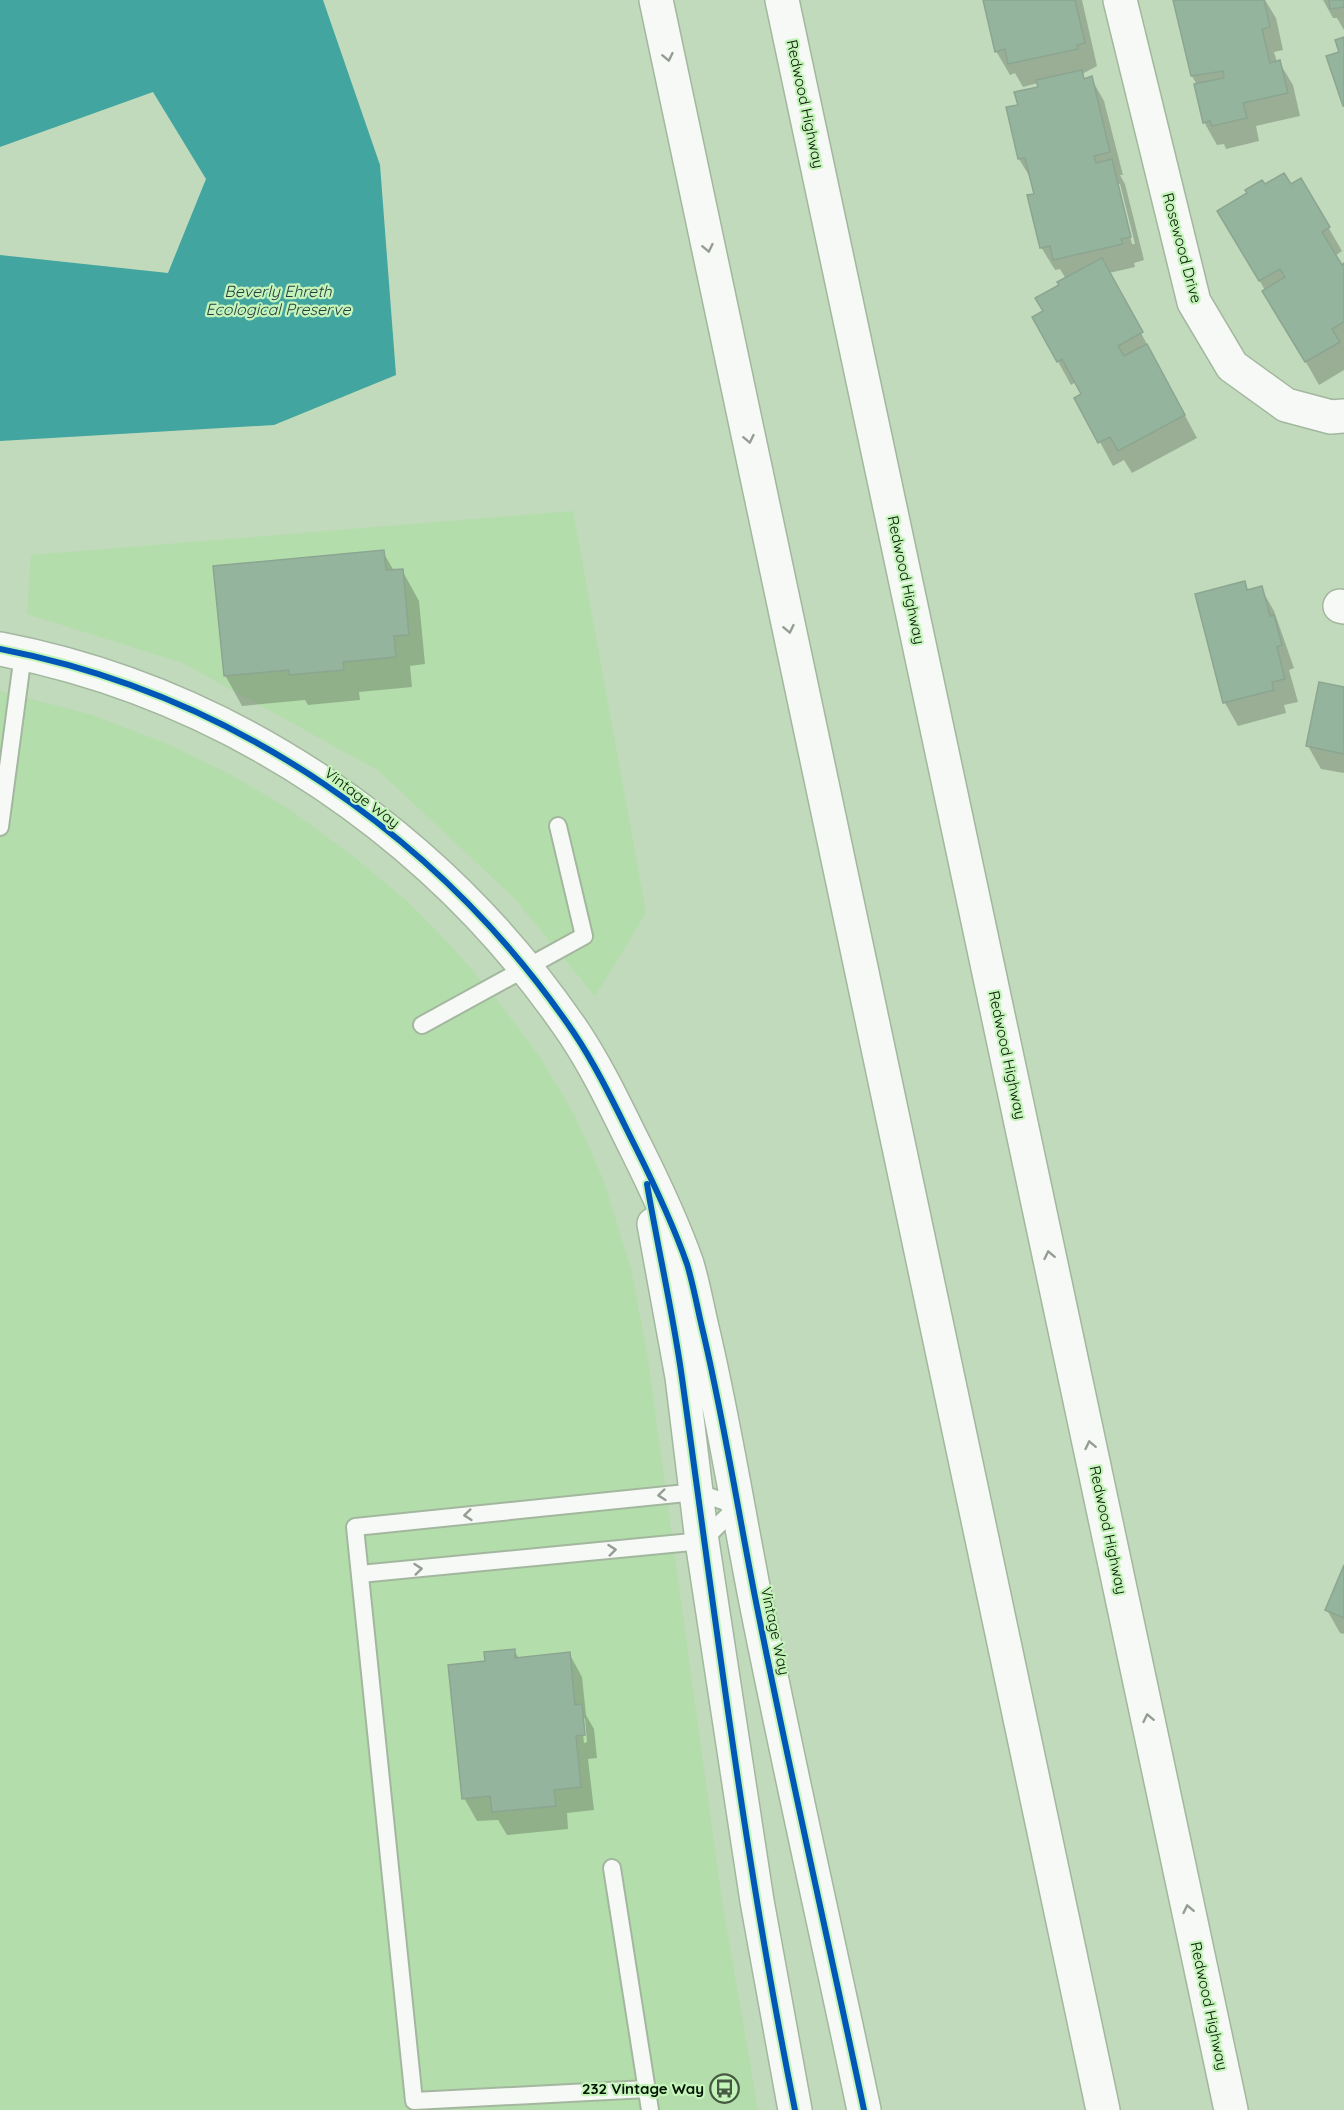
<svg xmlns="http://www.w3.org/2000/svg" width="1344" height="2110" viewBox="0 0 1344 2110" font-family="Quicksand,sans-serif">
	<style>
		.built { fill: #b4ddac }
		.water { fill: #42a5a0 }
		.shadow { fill: #0003; fill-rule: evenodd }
		.building { fill: #94b49d; stroke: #8ca591; stroke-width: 1.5 }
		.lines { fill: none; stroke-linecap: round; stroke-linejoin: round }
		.lane-casing { stroke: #a3b79f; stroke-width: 20 }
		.street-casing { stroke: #a3b79f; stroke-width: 36 }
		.secondary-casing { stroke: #a3b79f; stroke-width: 36 }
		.highway-casing { stroke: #a3b79f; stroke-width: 36 }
		.lane { stroke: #f6f9f5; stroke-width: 16 }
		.street { stroke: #f6f9f5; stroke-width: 33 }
		.secondary { stroke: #f6f9f5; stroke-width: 33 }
		.highway { stroke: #f6f9f5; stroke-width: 33 }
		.cycleway-casing { stroke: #c4f4ba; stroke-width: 10 }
		.cycleway { stroke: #0057b8; stroke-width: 6 }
		.oneway { stroke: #959d94 }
		.labels { text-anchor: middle; stroke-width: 4.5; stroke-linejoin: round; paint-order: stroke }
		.street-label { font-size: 15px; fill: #041402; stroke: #c4f4ba }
		.poi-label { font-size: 15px; font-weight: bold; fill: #041402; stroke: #c4f4ba; text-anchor: end }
		.water-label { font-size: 16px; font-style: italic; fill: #253d3f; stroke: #c4f4ba }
	</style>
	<rect width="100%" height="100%" fill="#c0dabb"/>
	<path class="built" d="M573,511L646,913L595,996L513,897L379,771L183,663L27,614L31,555Z
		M0,691L89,714L163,742L228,773L289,809L354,857L408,902L452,947L493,994L540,1057L575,1116L603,1179L631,1269L647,1353L722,1901L758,2110H0Z"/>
	<path class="water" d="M0,0H323L380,165L396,375L274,425L0,441V255L168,273L206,179L153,92L0,147Z"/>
	<path class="shadow" d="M985,0H1082L1097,66L1082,74L1086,80L1091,78L1104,101L1123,175H1120L1125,184L1144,260L1134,263L1135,267L1109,273L1197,438L1132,473L1124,460L1113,466L1076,398L1083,395L1076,382L1071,385L1034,318L1045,312L1066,279L1060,269L1055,270L1041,247L1036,195L1033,182L1019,159L1008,109L1020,106L1039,88L1038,83L1023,87L1015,73L1010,75L996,51ZM1117,184H1120L1135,244H1132Z
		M1174,0H1265L1276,18L1283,50L1274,52L1277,62H1279L1293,85L1300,116L1256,126L1259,141L1226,149L1224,144L1217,145L1204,122L1197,85L1192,76Z
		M1323,0H1344V30L1337,18H1333Z
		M1301,180L1342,251L1335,256L1341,267L1344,265V370L1319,385L1233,234L1265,186H1290Z
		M383,552L394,571L402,570L419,601L425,664L410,666L412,687L359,692L360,700L308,705L305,700L242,706L225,675Z
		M1244,583L1249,591L1261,588L1274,611L1294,668L1289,670L1298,702L1284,705L1286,713L1238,726L1225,703L1197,595Z
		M1344,688V773L1321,769L1308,746Z
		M1344,1569V1634L1340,1633L1327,1610Z
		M514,1650L519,1659L569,1653L582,1677L586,1715L594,1729L597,1758L588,1759L594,1810L567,1813L568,1829L507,1835L498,1820L477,1821L464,1798L487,1662ZM581,1715L585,1719L587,1742L584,1743Z"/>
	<path class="building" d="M983,0H1075L1085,43L1077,45L1078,49L1008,64L1005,49L995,52Z
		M1173,0H1264L1270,27L1262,29L1270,63L1280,60L1288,93L1243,103L1247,118L1212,126L1210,121L1203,123L1194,84L1224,78L1223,71L1191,76Z
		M1329,0H1344V7L1330,9Z
		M1344,37V106H1343L1326,56L1339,52L1335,40Z
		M1082,70L1084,79L1092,76L1110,152L1094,156L1096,163L1112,159L1131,237L1121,239L1123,244L1053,260L1050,246L1040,248L1027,195L1034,194L1025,158L1018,159L1006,107L1018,105L1014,92L1038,87L1036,80Z
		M1284,173L1291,184L1301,178L1330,227L1322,232L1342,265L1344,263V322L1332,329L1340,342L1305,362L1262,291L1285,277L1280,269L1259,281L1217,211L1247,193L1245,190L1262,180L1265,184Z
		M1102,258L1143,332L1118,346L1124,356L1147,344L1185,415L1118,451L1110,437L1098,443L1074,398L1081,394L1062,359L1057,362L1032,317L1043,311L1035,298L1059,285L1057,282Z
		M384,550L386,570L403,569L409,635L394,636L396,657L343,662L344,670L289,675V670L224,676L213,566Z
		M1245,581L1247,590L1262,586L1270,616L1274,615L1282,645L1277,647L1285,679L1272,682L1274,690L1223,703L1195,594Z
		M1319,682L1344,687V754L1306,746Z
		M1344,1565V1618L1325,1610Z
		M515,1649V1658L570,1652L575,1705L582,1704L585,1735L576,1736L581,1787L554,1790L556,1806L492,1812L490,1796L462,1799L448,1665L485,1661L484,1652Z"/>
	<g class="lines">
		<defs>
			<path id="lane" d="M0,827L23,654
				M422,1025L584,936L558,826
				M360,1574L702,1541L738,1506L696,1492L355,1527L414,2101L647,2089
				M612,1868L650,2110"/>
			<path id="street" d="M1120,0L1194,302L1232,366L1286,405L1331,417L1344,416
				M1340,606L1344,607"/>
			<path id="secondary" d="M0,649C233,694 441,837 574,1033C598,1069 616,1108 635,1146C654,1184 673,1224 687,1264C694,1287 698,1312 704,1336C724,1422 738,1510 755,1597C789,1769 828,1939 864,2110
				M654,1224L682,1377L702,1541L757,1901L795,2110"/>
			<path id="highway" d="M656,0L1103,2110
				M782,0L1231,2110"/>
		</defs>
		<use href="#lane" class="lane-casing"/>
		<use href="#street" class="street-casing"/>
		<use href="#secondary" class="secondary-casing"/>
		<use href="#highway" class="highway-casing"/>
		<use href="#lane" class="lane"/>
		<use href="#street" class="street"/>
		<use href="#secondary" class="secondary"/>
		<use href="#highway" class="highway"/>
		<defs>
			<path id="cycleway" d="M0,649C233,694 441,837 574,1033C598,1069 616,1108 635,1146C654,1184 673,1224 687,1264C694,1287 698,1312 704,1336C724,1422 738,1510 755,1597C789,1769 828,1939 864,2110
				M647,1184C658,1249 673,1313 682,1378C716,1623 746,1868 795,2110"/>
		</defs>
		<use href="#cycleway" class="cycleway-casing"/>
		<use href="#cycleway" class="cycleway"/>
	</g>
	<defs><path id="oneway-chevron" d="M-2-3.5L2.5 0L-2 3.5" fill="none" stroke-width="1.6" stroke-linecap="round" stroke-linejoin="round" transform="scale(1.5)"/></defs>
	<g class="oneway">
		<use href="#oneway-chevron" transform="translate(668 57) rotate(78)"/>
		<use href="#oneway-chevron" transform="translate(708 248) rotate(78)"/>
		<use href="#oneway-chevron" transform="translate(749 439) rotate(78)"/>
		<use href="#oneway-chevron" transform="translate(789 629) rotate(78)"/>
		<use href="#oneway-chevron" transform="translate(1049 1255) rotate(-102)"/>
		<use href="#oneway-chevron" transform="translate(1090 1445) rotate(-102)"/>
		<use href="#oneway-chevron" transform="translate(662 1495) rotate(174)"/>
		<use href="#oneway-chevron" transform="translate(468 1515) rotate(174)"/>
		<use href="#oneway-chevron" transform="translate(612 1550) rotate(-6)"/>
		<use href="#oneway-chevron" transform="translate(418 1569) rotate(-6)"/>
		<use href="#oneway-chevron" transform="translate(1148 1718) rotate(-102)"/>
		<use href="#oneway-chevron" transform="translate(1188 1909) rotate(-102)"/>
	</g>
	<defs>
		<symbol id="bus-ring" viewBox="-11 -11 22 22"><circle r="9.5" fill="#c4f4ba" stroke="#465943" stroke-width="1.5"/><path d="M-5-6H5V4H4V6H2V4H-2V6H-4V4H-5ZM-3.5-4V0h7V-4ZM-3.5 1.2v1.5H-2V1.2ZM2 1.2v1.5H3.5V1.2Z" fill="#465943"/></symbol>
	</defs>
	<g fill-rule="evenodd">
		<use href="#bus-ring" x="708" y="2072" width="33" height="33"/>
	</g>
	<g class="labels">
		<g class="street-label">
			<text transform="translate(805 104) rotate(78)" y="5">Redwood Highway</text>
			<text transform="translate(1182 248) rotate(75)" y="5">Rosewood Drive</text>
			<text transform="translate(906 580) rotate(78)" y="5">Redwood Highway</text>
			<text transform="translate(362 798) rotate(37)" y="5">Vintage Way</text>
			<text transform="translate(1007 1055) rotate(78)" y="5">Redwood Highway</text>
			<text transform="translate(1108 1530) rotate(78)" y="5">Redwood Highway</text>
			<text transform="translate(775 1631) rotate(78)" y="5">Vintage Way</text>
			<text transform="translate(1209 2006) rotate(78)" y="5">Redwood Highway</text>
		</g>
		<g class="poi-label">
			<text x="704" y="2094">232 Vintage Way</text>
		</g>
		<g class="water-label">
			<text x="278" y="297">Beverly Ehreth<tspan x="278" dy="18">Ecological Preserve</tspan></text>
		</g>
	</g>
</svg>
